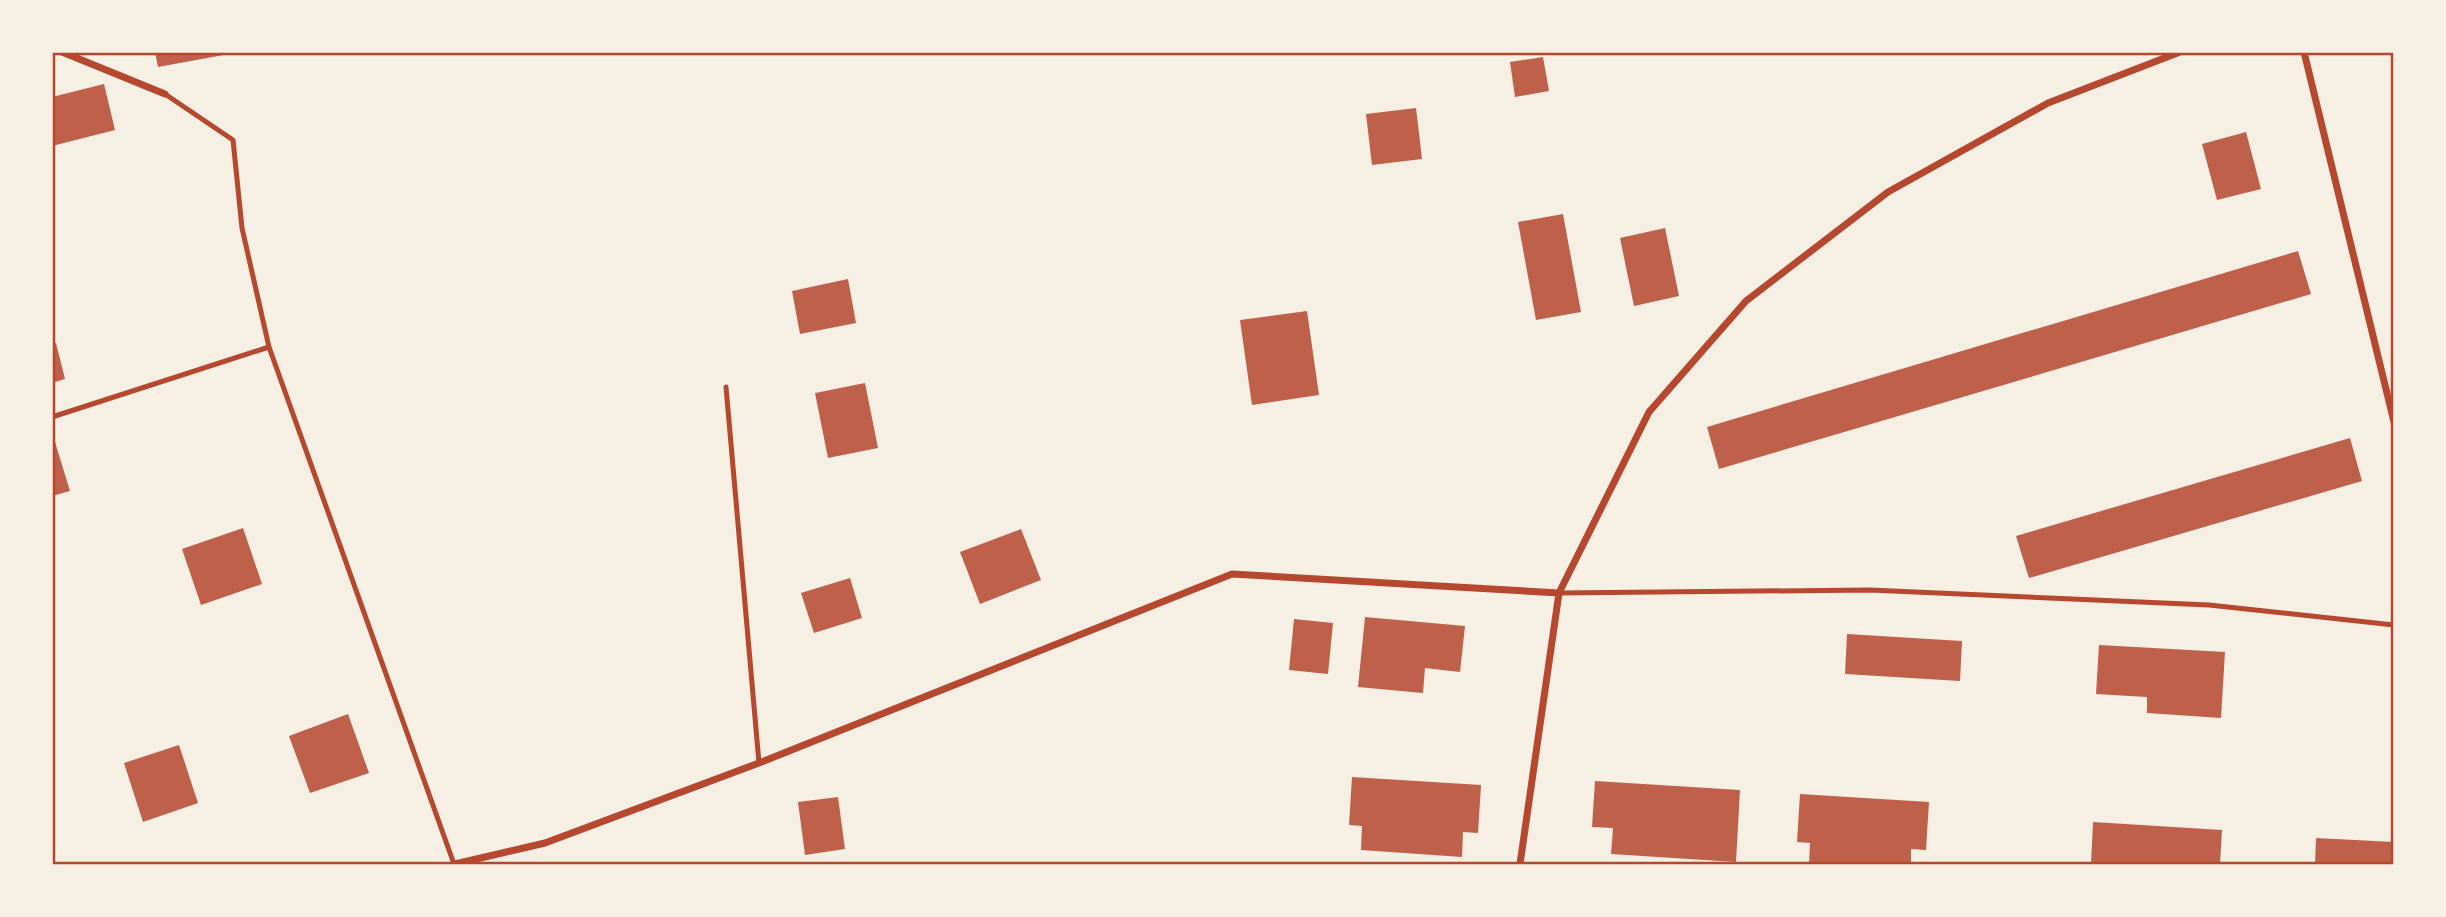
<svg xmlns="http://www.w3.org/2000/svg" width="2446" height="917" viewBox="0 0 2446 917" font-family="Helvetica,sans-serif">
	<style>
		.building { fill: #bf614a }
		.lines { fill: none; stroke-linecap: round; stroke-linejoin: round }
		.service { stroke: #b5482f; stroke-width: 5 }
		.minor { stroke: #b5482f; stroke-width: 7 }
		.neatline { fill: none; stroke: #b5482f; stroke-width: 2.5 }
	</style>
	<rect width="100%" height="100%" fill="#f6efe4"/>
	<path class="building" d="M155,52H229V54L158,67Z
		M1543,57L1549,91L1515,97L1510,62Z
		M104,84L115,130L52,146V97Z
		M1416,108L1422,159L1372,165L1366,114Z
		M2246,132L2261,189L2217,200L2202,144Z
		M1563,214L1581,312L1536,320L1518,222Z
		M1665,228L1679,296L1634,306L1620,238Z
		M2298,251L2311,294L1719,469L1707,427Z
		M848,279L856,323L800,334L792,291Z
		M1307,311L1319,395L1252,405L1240,320Z
		M56,343L65,379L52,383V344Z
		M865,383L878,448L828,458L815,393Z
		M2350,438L2362,481L2029,578L2016,536Z
		M55,442L70,491L52,496V443Z
		M243,528L262,584L201,605L182,549Z
		M1021,529L1041,580L980,604L960,552Z
		M850,578L862,618L814,633L801,593Z
		M1365,617L1465,626L1460,672L1425,668L1423,693L1358,687Z
		M1294,619L1333,623L1328,674L1289,670Z
		M1847,634L1962,641L1960,681L1845,674Z
		M2099,645L2225,652L2221,718L2147,713V697L2096,694Z
		M348,714L369,773L310,793L289,736Z
		M179,745L198,803L143,822L124,763Z
		M1352,777L1481,785L1478,833L1463,832L1462,857L1361,850L1362,826L1349,825Z
		M1595,781L1740,790L1736,862L1611,854L1613,828L1592,827Z
		M1800,794L1929,802L1926,850L1911,849V864H1809L1810,843L1797,842Z
		M838,797L845,849L805,855L798,802Z
		M2093,822L2222,830L2220,864H2091Z
		M2316,838L2394,842V864H2315Z"/>
	<g class="lines">
		<path class="service" d="M165,94L233,140L242,228L269,347L454,864
			M726,387L759,763
			M52,417L269,347
			M1559,593L1870,590L2209,605L2394,625"/>
		<path class="minor" d="M62,52L165,94
			M2304,52L2394,422
			M455,864L545,843L759,763L1232,574L1559,593
			M1520,864L1559,593L1649,412L1746,301L1888,192L2048,103L2180,52"/>
	</g>
	<rect width="2446" height="917" fill="none" stroke="#f6efe4" stroke-width="108"/>
	<rect x="54" y="54" width="2338" height="809" class="neatline"/>
</svg>
